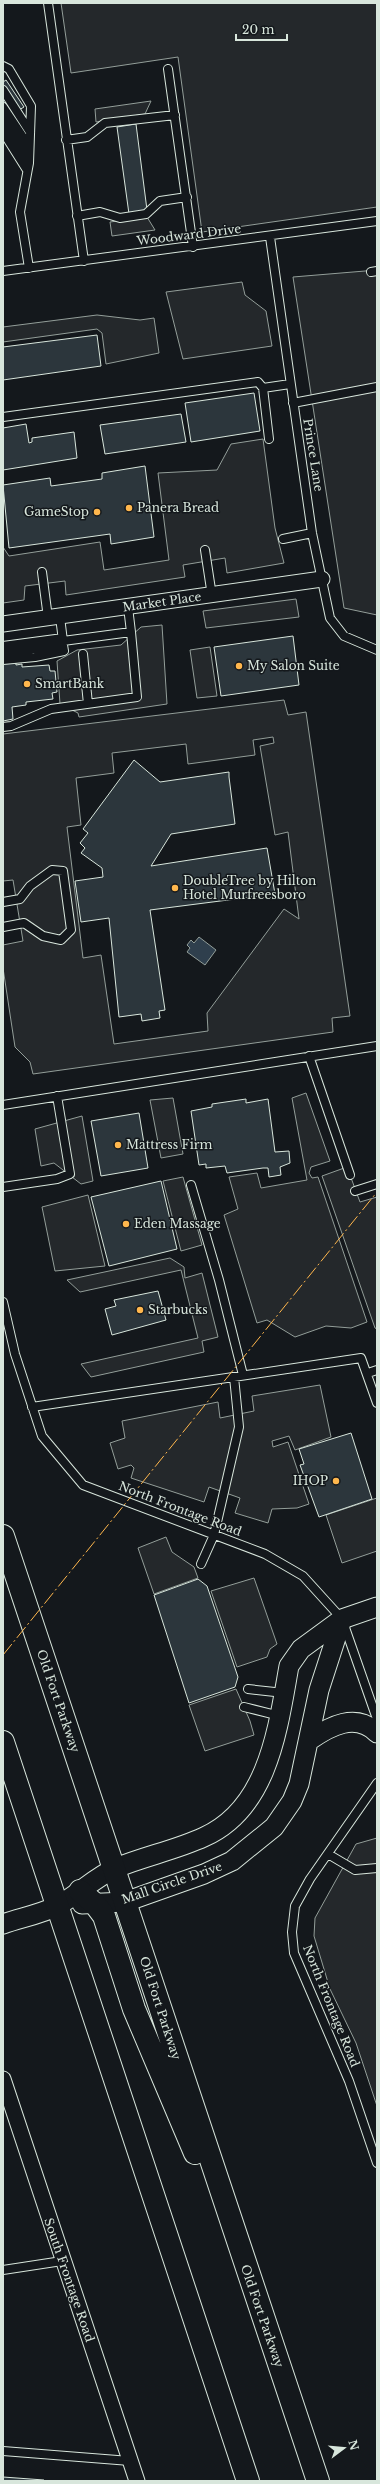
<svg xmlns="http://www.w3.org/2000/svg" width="380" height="2484" viewBox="0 0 380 2484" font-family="'Libre Baskerville',serif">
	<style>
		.parking { fill: #24282b; stroke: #939e99; fill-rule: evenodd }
		.water { fill: #2f3f4d; stroke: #939e99 }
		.building { fill: #2c363c; stroke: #d8e6dc }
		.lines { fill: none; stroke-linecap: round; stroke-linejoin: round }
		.service-casing { stroke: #d8e6dc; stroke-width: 10 }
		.minor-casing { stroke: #d8e6dc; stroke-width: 17 }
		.tertiary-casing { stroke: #d8e6dc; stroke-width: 21 }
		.primary-casing { stroke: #d8e6dc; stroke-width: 24 }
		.service { stroke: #14181c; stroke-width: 8 }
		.minor { stroke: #14181c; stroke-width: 15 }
		.tertiary { stroke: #14181c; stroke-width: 19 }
		.primary { stroke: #14181c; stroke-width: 22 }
		.power { stroke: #ffb74d; stroke-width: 1; stroke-dasharray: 14 3 2 3; stroke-linecap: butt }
		.poi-dot { fill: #ffb74d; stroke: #14181c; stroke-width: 1.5 }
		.labels { text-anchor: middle; stroke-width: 3; stroke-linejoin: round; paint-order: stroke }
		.street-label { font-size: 12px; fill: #d8e6dc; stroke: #14181c }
		.poi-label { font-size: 12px; fill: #d8e6dc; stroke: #14181c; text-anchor: start }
	</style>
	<rect width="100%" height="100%" fill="#14181c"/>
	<path class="parking" d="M61,3H377V207L202,232L178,57L71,73Z
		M151,101L145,114L96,122L95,109Z
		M147,217L155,230L112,236L110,222Z
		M377,270V615L344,608L293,277Z
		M242,282L245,295L266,311L272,346L183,359L166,292Z
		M97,315L140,320L154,318L159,353L106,364L102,333L97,329L3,342V327Z
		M263,439L275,528L284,563L227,573L225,558L183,565L185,577L66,595L65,581L25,586L24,600L3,603V547L9,556L100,542L104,570L169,560L158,473L217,470L231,444Z
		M296,599L299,617L206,628L203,611Z
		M162,625L167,704L79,717L78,713L60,704L57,661L77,650L121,645L141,627Z
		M210,647L217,696L197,698L190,650Z
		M284,700L288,715L306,712L350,1016L332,1018L333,1032L33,1074L30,1062L15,1047L3,968V945L23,941L13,880L3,881V734ZM273,737L274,743L260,746L275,835L288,832L299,919L284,909L207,1013L208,1031L114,1044L101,955L83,958L67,827L81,825L76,778L114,773L112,753L186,744L188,764L255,755L253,740Z
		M306,1093L330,1161L311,1167L309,1173L312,1178L318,1177L367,1322L351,1328L326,1326L295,1337L267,1320L257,1323L224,1215L238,1209L229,1177L257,1173L261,1188L307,1180L292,1098Z
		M173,1098L183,1154L161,1158L150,1100Z
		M82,1116L93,1181L81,1184L54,1163L41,1166L35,1129Z
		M347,1167L360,1202L377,1197V1329L375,1328L322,1176Z
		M183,1177L202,1245L181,1251L163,1181Z
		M88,1195L105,1266L55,1271L42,1207Z
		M170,1258L184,1267L185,1278L202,1273L218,1337L202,1341L204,1352L91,1377L81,1364L198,1338L181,1270L80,1292L67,1280Z
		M320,1385L331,1437L295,1450L289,1436L272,1441L273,1447L288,1442L309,1504L297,1508L272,1509L268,1523L235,1513L240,1498L209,1487L204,1502L131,1478L134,1468L131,1465L118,1469L110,1443L125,1438L122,1421L218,1402L220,1418L254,1411L252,1396Z
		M377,1498V1551L342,1563L326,1515Z
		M166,1537L172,1552L194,1567L198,1578L154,1594L138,1548Z
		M254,1578L277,1644L270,1649L267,1657L237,1667L211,1591Z
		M236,1689L250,1721L254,1735L205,1751L189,1705Z
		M377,1838V2106L356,2043L330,1989L314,1936L315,1918L356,1844Z"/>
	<path class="water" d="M199,937L216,950L205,965L187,952L190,948L187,945L191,940L194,943Z"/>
	<path class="building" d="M6,80L24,107L3,120V82Z
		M136,124L147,210L129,214L117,127Z
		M97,335L101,366L3,380V347Z
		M254,393L260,431L191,442L185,403Z
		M181,414L186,442L105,454L100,425Z
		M26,424L29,443L32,442V438L74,432L77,458L3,470V428Z
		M145,466L154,537L111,544L110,534L9,548L3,485L50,478L51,486L102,479V473Z
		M293,636L299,685L221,696L214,647Z
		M14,641L16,665L22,664V667L49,665L50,671H55L57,692L52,693L53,699L26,702V705L12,707L13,719L3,721V642Z
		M134,760L160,782L229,772V777L235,824L171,834L151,866L267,848L275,894L150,910L165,1010L159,1011L160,1018L142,1021L141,1014L119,1017L109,918L81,922L75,881L103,877L102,868L81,853L85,848L80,843L88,833L83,829Z
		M246,1099V1103L268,1099L275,1152L289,1151L290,1163L280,1167L281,1175L269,1177L268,1168H263L227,1173L225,1166L206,1168V1164L199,1165L191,1111L212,1107V1104Z
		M139,1113L148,1168L101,1176L91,1121Z
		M161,1181L177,1249L109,1266L91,1197Z
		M158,1291L166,1320L112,1335L105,1309L116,1306L114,1300Z
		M351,1433L372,1499L319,1517L300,1465L304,1464L299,1449Z
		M198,1579L207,1586L238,1677L235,1687L189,1703L154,1595Z
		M3,2477L44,2480V2481H3Z"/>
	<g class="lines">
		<defs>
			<path id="service" d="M48,3L84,261
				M3,66L9,69L31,106L29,163L20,212L29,268
				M168,69L193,247
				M3,90L30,132
				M3,107L29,146
				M3,119L29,159
				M3,132L27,170
				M66,140L87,137L105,123L175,115
				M77,216L100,212L120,218L146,214L160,201L187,197
				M270,237L312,533L330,618L344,636L377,650
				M3,271L377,221
				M371,272L377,271
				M263,388L269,439
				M293,403L377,387
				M3,417L258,382L263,388L290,384
				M283,539L312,533
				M205,550L212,596
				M42,572L48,618
				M128,607L131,632
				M3,646L63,638
				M3,653L63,645V641
				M83,654L88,704
				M3,660L35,657L64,651L63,645
				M3,727L11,726L51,709L137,697L131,632L63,641L60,617
				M3,902L20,899L30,886L52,870L63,871L71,930L61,940L43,936L24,923L3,927
				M309,1056L350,1175
				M3,1105L377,1046
				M191,1185L219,1280L243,1375
				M3,1187L57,1179L70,1174L57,1096
				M355,1191L377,1184
				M3,1302L15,1354L42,1436L83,1485L265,1554L303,1576L342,1619L377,1719
				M368,1373L377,1370
				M32,1407L361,1358L377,1403
				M201,1564L214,1535L239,1427L234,1377
				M248,1689L284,1693
				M244,1707L280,1716
				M377,1783L310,1879L295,1906L292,1932L294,1953L349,2081L377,2163
				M328,1854L355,1870L377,1868
				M3,2270L62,2261
				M3,2451L130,2461"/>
			<path id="minor" d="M3,624L322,579
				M3,2079L137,2481"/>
			<path id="tertiary" d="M310,1740C330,1726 356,1712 377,1733
				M82,1904L125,1902L204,1874L232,1861L274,1827L292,1801L299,1784L319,1690L342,1619
				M3,1924C20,1918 41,1914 57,1906C78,1895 95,1877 116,1868C145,1856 176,1850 204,1837C269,1808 278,1727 289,1666L301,1649L342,1619L377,1607"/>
			<path id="primary" d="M3,1536L318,2481
				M3,1742L248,2481
				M80,1891L95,1904L104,1916L134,2009L195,2153"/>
		</defs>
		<use href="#service" class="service-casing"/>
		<use href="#minor" class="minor-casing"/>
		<use href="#tertiary" class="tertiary-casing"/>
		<use href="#primary" class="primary-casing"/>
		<use href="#service" class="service"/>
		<use href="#minor" class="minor"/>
		<use href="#tertiary" class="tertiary"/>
		<use href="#primary" class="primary"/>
		<path class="power" d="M3,1655L377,1192"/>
	</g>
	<g class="poi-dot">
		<circle cx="129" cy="508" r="4"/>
		<circle cx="97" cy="512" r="4"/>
		<circle cx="239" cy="666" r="4"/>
		<circle cx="27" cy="684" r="4"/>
		<circle cx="175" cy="888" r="4"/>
		<circle cx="118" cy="1145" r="4"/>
		<circle cx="126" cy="1224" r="4"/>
		<circle cx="140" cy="1310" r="4"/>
		<circle cx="336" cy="1481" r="4"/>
	</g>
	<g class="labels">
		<g class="street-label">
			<text transform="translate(189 235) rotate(-7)" y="4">Woodward Drive</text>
			<text transform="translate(313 455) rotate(81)" y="4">Prince Lane</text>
			<text transform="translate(162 602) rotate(-8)" y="4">Market Place</text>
			<text transform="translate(180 1509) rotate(21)" y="4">North Frontage Road</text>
			<text transform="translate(58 1701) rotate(71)" y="4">Old Fort Parkway</text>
			<text transform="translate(172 1883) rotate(-19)" y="4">Mall Circle Drive</text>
			<text transform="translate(331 2006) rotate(68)" y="4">North Frontage Road</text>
			<text transform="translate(160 2008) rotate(72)" y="4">Old Fort Parkway</text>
			<text transform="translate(69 2280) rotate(71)" y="4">South Frontage Road</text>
			<text transform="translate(262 2316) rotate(71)" y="4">Old Fort Parkway</text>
		</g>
		<g class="poi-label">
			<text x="137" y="512">Panera Bread</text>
			<text x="89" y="516" text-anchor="end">GameStop</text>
			<text x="247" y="670">My Salon Suite</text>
			<text x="35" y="688">SmartBank</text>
			<text x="183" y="885">DoubleTree by Hilton<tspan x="183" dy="14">Hotel Murfreesboro</tspan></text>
			<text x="126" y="1149">Mattress Firm</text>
			<text x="134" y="1228">Eden Massage</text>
			<text x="148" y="1314">Starbucks</text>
			<text x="328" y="1485" text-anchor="end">IHOP</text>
		</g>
	</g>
	<rect width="380" height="2484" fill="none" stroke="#d8e6dc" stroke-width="8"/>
	<g transform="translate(344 2448) rotate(74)" stroke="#14181c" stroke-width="3" paint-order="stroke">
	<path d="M0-3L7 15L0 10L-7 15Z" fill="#d8e6dc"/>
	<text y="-6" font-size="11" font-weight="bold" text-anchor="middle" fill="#d8e6dc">N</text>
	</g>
	<path d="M236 34v6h51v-6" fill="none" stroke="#d8e6dc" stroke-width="2"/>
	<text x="242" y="34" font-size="12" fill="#d8e6dc" stroke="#14181c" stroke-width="3" paint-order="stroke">20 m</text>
</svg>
